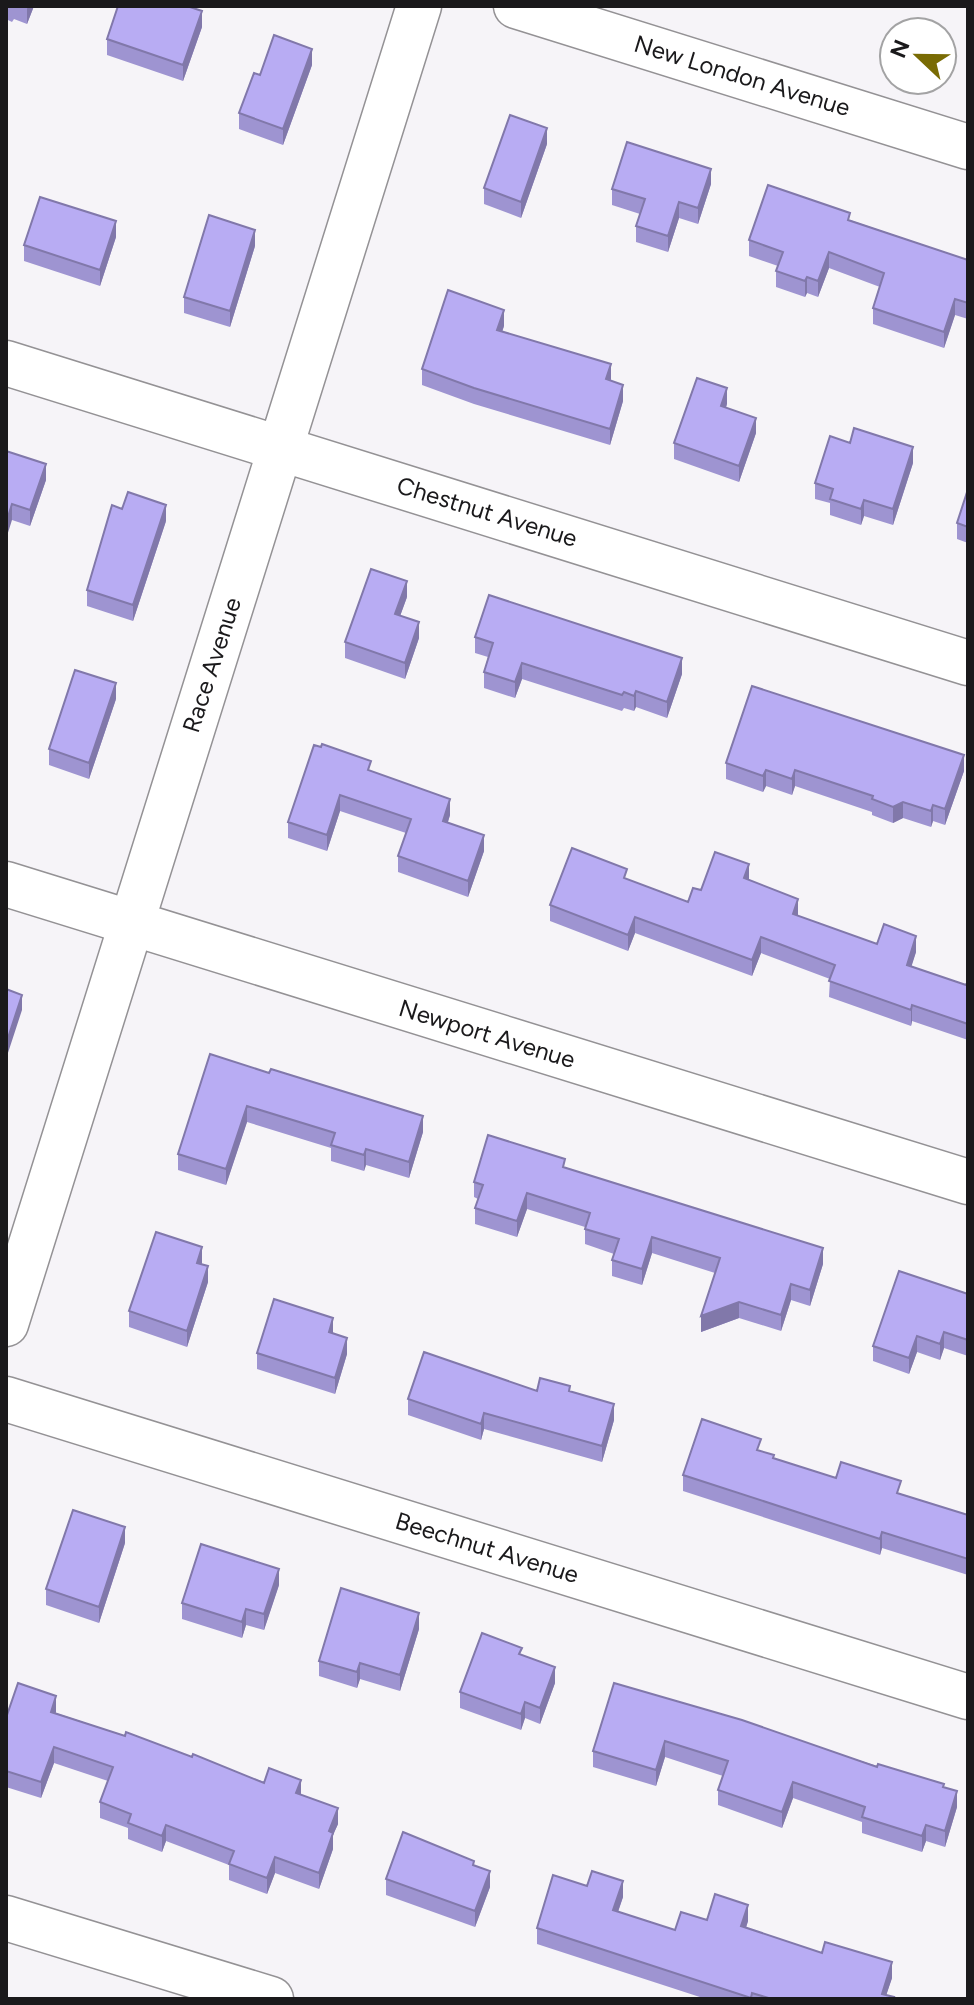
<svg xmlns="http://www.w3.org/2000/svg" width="974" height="2005" viewBox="0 0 974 2005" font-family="Figtree,sans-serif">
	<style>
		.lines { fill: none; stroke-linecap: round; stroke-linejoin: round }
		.minor-casing { stroke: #949295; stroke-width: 47 }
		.minor { stroke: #fff; stroke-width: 44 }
		.wall { fill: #9e94d1 }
		.shaded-wall { fill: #8178aa }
		.building { fill: #b8acf3; stroke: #8178aa; stroke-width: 2 }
		.labels { text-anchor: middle; stroke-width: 7; stroke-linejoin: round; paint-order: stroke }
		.street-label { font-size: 24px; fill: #1a191b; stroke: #fff }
	</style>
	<rect width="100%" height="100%" fill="#f6f4f8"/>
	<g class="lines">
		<defs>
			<path id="minor" d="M516,6L968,147
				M6,363L968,663
				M6,884L968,1182
				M6,1324C141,884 283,446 419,6
				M6,1399L968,1697
				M6,1918L271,1999"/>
		</defs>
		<use href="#minor" class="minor-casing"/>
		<use href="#minor" class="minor"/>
	</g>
	<path class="wall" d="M6,6H34L27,24L14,19L12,22L6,19Z
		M202,27L183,81L107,55V39Z
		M312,65L283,145L239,129V113L260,75Z
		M547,144L521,218L484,204V188Z
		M711,184L698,224L679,218L668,252L636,242V226L640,214L612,205V189Z
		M850,220L968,260V319L955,315L944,348L873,324V308L880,287L829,268L818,297L807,293L805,297L776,287V271L778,266L749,256V240Z
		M116,237L100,286L24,261V245Z
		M255,246L230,327L184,313V297Z
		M504,326L502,332L611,381L623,401L610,445L474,404L422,385V369Z
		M727,404L726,407L756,433L739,482L674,459V443Z
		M6,451L46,480L30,526L12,520Z
		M913,463L893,525L864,516L861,525L830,515V503L815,499V483Z
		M968,489V543L957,539V523Z
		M166,521L133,621L87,606V590Z
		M407,597L400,616L419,638L405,679L345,658V642Z
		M475,637L682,674L667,718L636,707L634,711L624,708L622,711L522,679L515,698L484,688V672L488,657L475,653Z
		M116,699L89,779L49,765V749Z
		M726,763L964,771L945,825L933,821L931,827L903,818L893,823L872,815V812L795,786L792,795L766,786L763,792L726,779Z
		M371,772L450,815L448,822L484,851L468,897L398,872V856L406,833L340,811L327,851L288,838V822Z
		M627,879L688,902L701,890L749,880L798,916L877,944L916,952L911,966L966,985L968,981V1040L912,1021L911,1026L829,997L830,979L761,953L752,976L635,933L628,951L550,921V905Z
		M210,1054L423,1132L409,1178L366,1165L364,1171L331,1161V1148L247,1122L226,1185L178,1170V1154Z
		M565,1168L823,1264L810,1306L791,1300L781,1331L739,1318L701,1332L715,1273L652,1253L642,1285L612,1276V1260L614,1254L585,1244V1227L527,1209L517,1237L475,1224V1208L478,1199L474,1197V1182Z
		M201,1264L208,1282L187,1347L129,1327V1311Z
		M968,1294V1356L944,1348L940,1360L917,1352L909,1374L873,1361V1346Z
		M333,1334L347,1354L335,1394L257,1369V1353Z
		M537,1391H570L614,1420L602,1462L484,1429L481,1440L408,1415V1399Z
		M761,1451L774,1458L836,1478L901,1494L968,1515V1575L882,1548L880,1555L683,1491V1475Z
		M125,1543L99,1623L46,1605V1589Z
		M279,1585L264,1630L246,1625L242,1638L182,1619V1603Z
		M419,1629L400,1691L360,1679L357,1688L319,1676V1661Z
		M522,1655L555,1683L540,1724L525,1718L521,1730L460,1708V1692Z
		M614,1683L944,1787L957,1807L945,1847L926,1841L922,1852L862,1833V1822L793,1798L782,1828L718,1805V1790L723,1776L665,1757L656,1786L593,1767V1751Z
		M56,1713L301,1794L338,1824L333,1835V1849L319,1889L275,1873L267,1894L229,1880V1865L166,1841L162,1852L128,1839V1828L100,1818V1802L108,1781L54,1763L41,1798L6,1787V1718Z
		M386,1879L490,1887L475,1927L386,1895Z
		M587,1886L623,1897L618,1912L675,1930L707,1920L748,1921L746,1928L892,1978L886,1995L894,1999H706L537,1944V1928Z"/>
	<path class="shaded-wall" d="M28,6H34L27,24V9Z
		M202,11V27L183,81V65Z
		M312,49V65L283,145V129Z
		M547,128V144L521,218V202Z
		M711,169V184L698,224V208Z
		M679,202V218L668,252V236Z
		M116,221V237L100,286V270Z
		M255,230V246L230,327V311Z
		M829,252V268L818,297V281Z
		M807,277V293L805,297V281Z
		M955,299V315L944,348V332Z
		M504,310V326L497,346V330Z
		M611,364V380L606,379Z
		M623,385V401L610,445V429Z
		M727,388V404L721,422V406Z
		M756,418V433L739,482V466Z
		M913,447V463L893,525V509Z
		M46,464V480L30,526V510Z
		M864,500V516L861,525V509Z
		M12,504V520L6,539V523Z
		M166,505V521L133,621V605Z
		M407,581V597L395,630V614Z
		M419,622V638L405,679V663Z
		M682,658V674L667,718V702Z
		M522,663V679L515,698V682Z
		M116,683V699L89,779V763Z
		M636,691V707L634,711V696Z
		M964,755V771L945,825V809Z
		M766,770V786L763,792V776Z
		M795,770V786L792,795V779Z
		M340,795V811L327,851V835Z
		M450,799V815L443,837V821Z
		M903,802V818L893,823V807Z
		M933,805V821L931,827V811Z
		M484,835V851L468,897V881Z
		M749,864V880L744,894V878Z
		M798,899V915L793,930V914Z
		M635,917V933L628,951V935Z
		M916,936V952L907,981V965Z
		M761,937V953L752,976V960Z
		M22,995V1010L6,1059V1044Z
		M912,1005V1021L911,1026V1010Z
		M247,1106V1122L226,1185V1169Z
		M423,1116V1132L409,1178V1162Z
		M366,1149V1165L364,1171V1155Z
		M527,1193V1209L517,1237V1221Z
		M652,1237V1253L642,1285V1269Z
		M202,1247V1263L197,1279V1263Z
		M823,1248V1264L810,1306V1290Z
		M208,1266V1282L187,1347V1331Z
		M791,1284V1300L781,1331V1315Z
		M739,1302V1318L701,1332V1316Z
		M333,1318V1334L329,1332Z
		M944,1332V1348L940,1360V1344Z
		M917,1336V1352L909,1374V1358Z
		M347,1338V1354L335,1394V1378Z
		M614,1404V1420L602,1462V1446Z
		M484,1413V1429L481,1440V1424Z
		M125,1527V1543L99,1623V1607Z
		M882,1532V1548L880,1555V1539Z
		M279,1569V1585L264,1630V1614Z
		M246,1609V1625L242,1638V1622Z
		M419,1613V1629L400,1691V1675Z
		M360,1663V1679L357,1688V1672Z
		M555,1667V1683L540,1724V1708Z
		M56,1696V1712L51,1728V1712Z
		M525,1702V1718L521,1730V1714Z
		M665,1741V1757L656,1786V1770Z
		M54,1747V1763L41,1798V1782Z
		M301,1780V1796L296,1793Z
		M793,1782V1798L782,1828V1812Z
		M957,1791V1807L945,1847V1831Z
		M338,1808V1824L333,1835V1849L319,1889V1873L329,1831Z
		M166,1825V1841L162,1852V1836Z
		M926,1825V1841L922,1852V1836Z
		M275,1857V1873L267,1894V1878Z
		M490,1871V1887L475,1927V1911Z
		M623,1881V1897L613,1926V1910Z
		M748,1905V1921L741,1942V1926Z
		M892,1962V1978L885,1999L882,1994Z"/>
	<path class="building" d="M118,6H187L202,11L183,65L107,39Z
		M274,35L312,49L283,129L239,113L254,73L260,75Z
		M510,115L547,128L521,202L484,188Z
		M627,142L711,169L698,208L679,202L668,236L636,226L645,199L612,189Z
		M768,185L850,213L848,220L968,260V303L955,299L944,332L873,308L884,273L829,252L818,281L807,277L805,281L776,271L783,252L749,240Z
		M40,197L116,221L100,270L24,245Z
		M209,215L255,230L230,311L184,297Z
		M448,290L504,310L497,330L611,364L606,379L623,385L610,429L474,388L422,369Z
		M697,378L727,388L721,406L756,418L739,466L674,443Z
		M854,428L913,447L893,509L864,500L861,509L830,499L833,489L815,483L830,436L850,443Z
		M6,451L46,464L30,510L12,504L6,523Z
		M968,489V527L957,523Z
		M128,492L166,505L133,605L87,590L112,505L122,509Z
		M371,569L407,581L395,614L419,622L405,663L345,642Z
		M489,595L682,658L667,702L636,691L634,696L624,692L622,695L522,663L515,682L484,672L493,643L475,637Z
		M75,670L116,683L89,763L49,749Z
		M752,686L964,755L945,809L933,805L931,811L903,802L893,807L872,799L873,796L795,770L792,779L766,770L763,776L726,763Z
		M322,744L371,761L368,770L450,799L443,821L484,835L468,881L398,856L411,819L340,795L327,835L288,822L314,745L321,747Z
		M572,848L627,869L624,878L688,902L693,888L701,890L715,852L749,864L744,878L798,899L793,914L877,944L884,924L916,936L907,965L966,985L968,981V1024L912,1005L911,1010L829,981L835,965L761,937L752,960L635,917L628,935L550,905Z
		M6,989L22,995L6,1044Z
		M210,1054L269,1073L271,1069L423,1116L409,1162L366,1149L364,1155L331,1145L335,1133L247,1106L226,1169L178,1154Z
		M488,1135L565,1159L563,1167L823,1248L810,1290L791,1284L781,1315L739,1302L701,1316L720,1258L652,1237L642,1269L612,1260L619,1239L585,1229L590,1213L527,1193L517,1221L475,1208L483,1185L474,1182Z
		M156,1232L202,1247L197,1263L208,1266L187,1331L129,1311Z
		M899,1271L968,1294V1340L944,1332L940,1344L917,1336L909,1358L873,1346Z
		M274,1299L333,1318L329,1332L347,1338L335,1378L257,1353Z
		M424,1352L537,1391L540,1378L570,1386L569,1391L614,1404L602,1446L484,1413L481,1424L408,1399Z
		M702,1419L761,1439L757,1450L774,1455L773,1458L836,1478L841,1462L901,1481L897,1493L968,1515V1559L882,1532L880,1539L683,1475Z
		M73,1510L125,1527L99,1607L46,1589Z
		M201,1544L279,1569L264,1614L246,1609L242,1622L182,1603Z
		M341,1588L419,1613L400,1675L360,1663L357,1672L319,1661Z
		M482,1633L522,1648L519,1654L555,1667L540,1708L525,1702L521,1714L460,1692Z
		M18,1683L56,1696L51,1712L125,1736L126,1732L192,1757L193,1754L264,1783L269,1768L301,1780L296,1793L338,1808L329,1831L333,1833L319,1873L275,1857L267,1878L229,1864L234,1851L166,1825L162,1836L128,1823L131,1814L100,1802L113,1767L54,1747L41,1782L6,1771V1718Z
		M614,1683L742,1720L877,1767L878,1764L944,1784L943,1787L957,1791L945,1831L926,1825L922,1836L862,1817L865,1807L793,1782L782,1812L718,1790L728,1761L665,1741L656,1770L593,1751Z
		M403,1832L474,1861L473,1865L490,1871L475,1911L386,1879Z
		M592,1871L623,1881L613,1910L675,1930L681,1912L707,1920L715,1894L748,1905L741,1926L822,1953L825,1942L892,1962L882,1994L894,1997L893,1999H772L752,1993L751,1998L537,1928L553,1875L587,1886Z"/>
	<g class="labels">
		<g class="street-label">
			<text transform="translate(742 76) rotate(17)" y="8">New London Avenue</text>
			<text transform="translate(487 512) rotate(17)" y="8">Chestnut Avenue</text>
			<text transform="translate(212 665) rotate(-72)" y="8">Race Avenue</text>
			<text transform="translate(487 1034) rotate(17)" y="8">Newport Avenue</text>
			<text transform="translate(487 1548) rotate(17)" y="8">Beechnut Avenue</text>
		</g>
	</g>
	<rect width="974" height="2005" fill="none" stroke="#1a191b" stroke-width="16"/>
	<g transform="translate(918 56) rotate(292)"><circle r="38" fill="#ffffff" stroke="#a3a3a4" stroke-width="2"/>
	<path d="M0-6L14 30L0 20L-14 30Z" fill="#796b04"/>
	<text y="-12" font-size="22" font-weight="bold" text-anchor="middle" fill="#1a191b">N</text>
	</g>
</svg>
